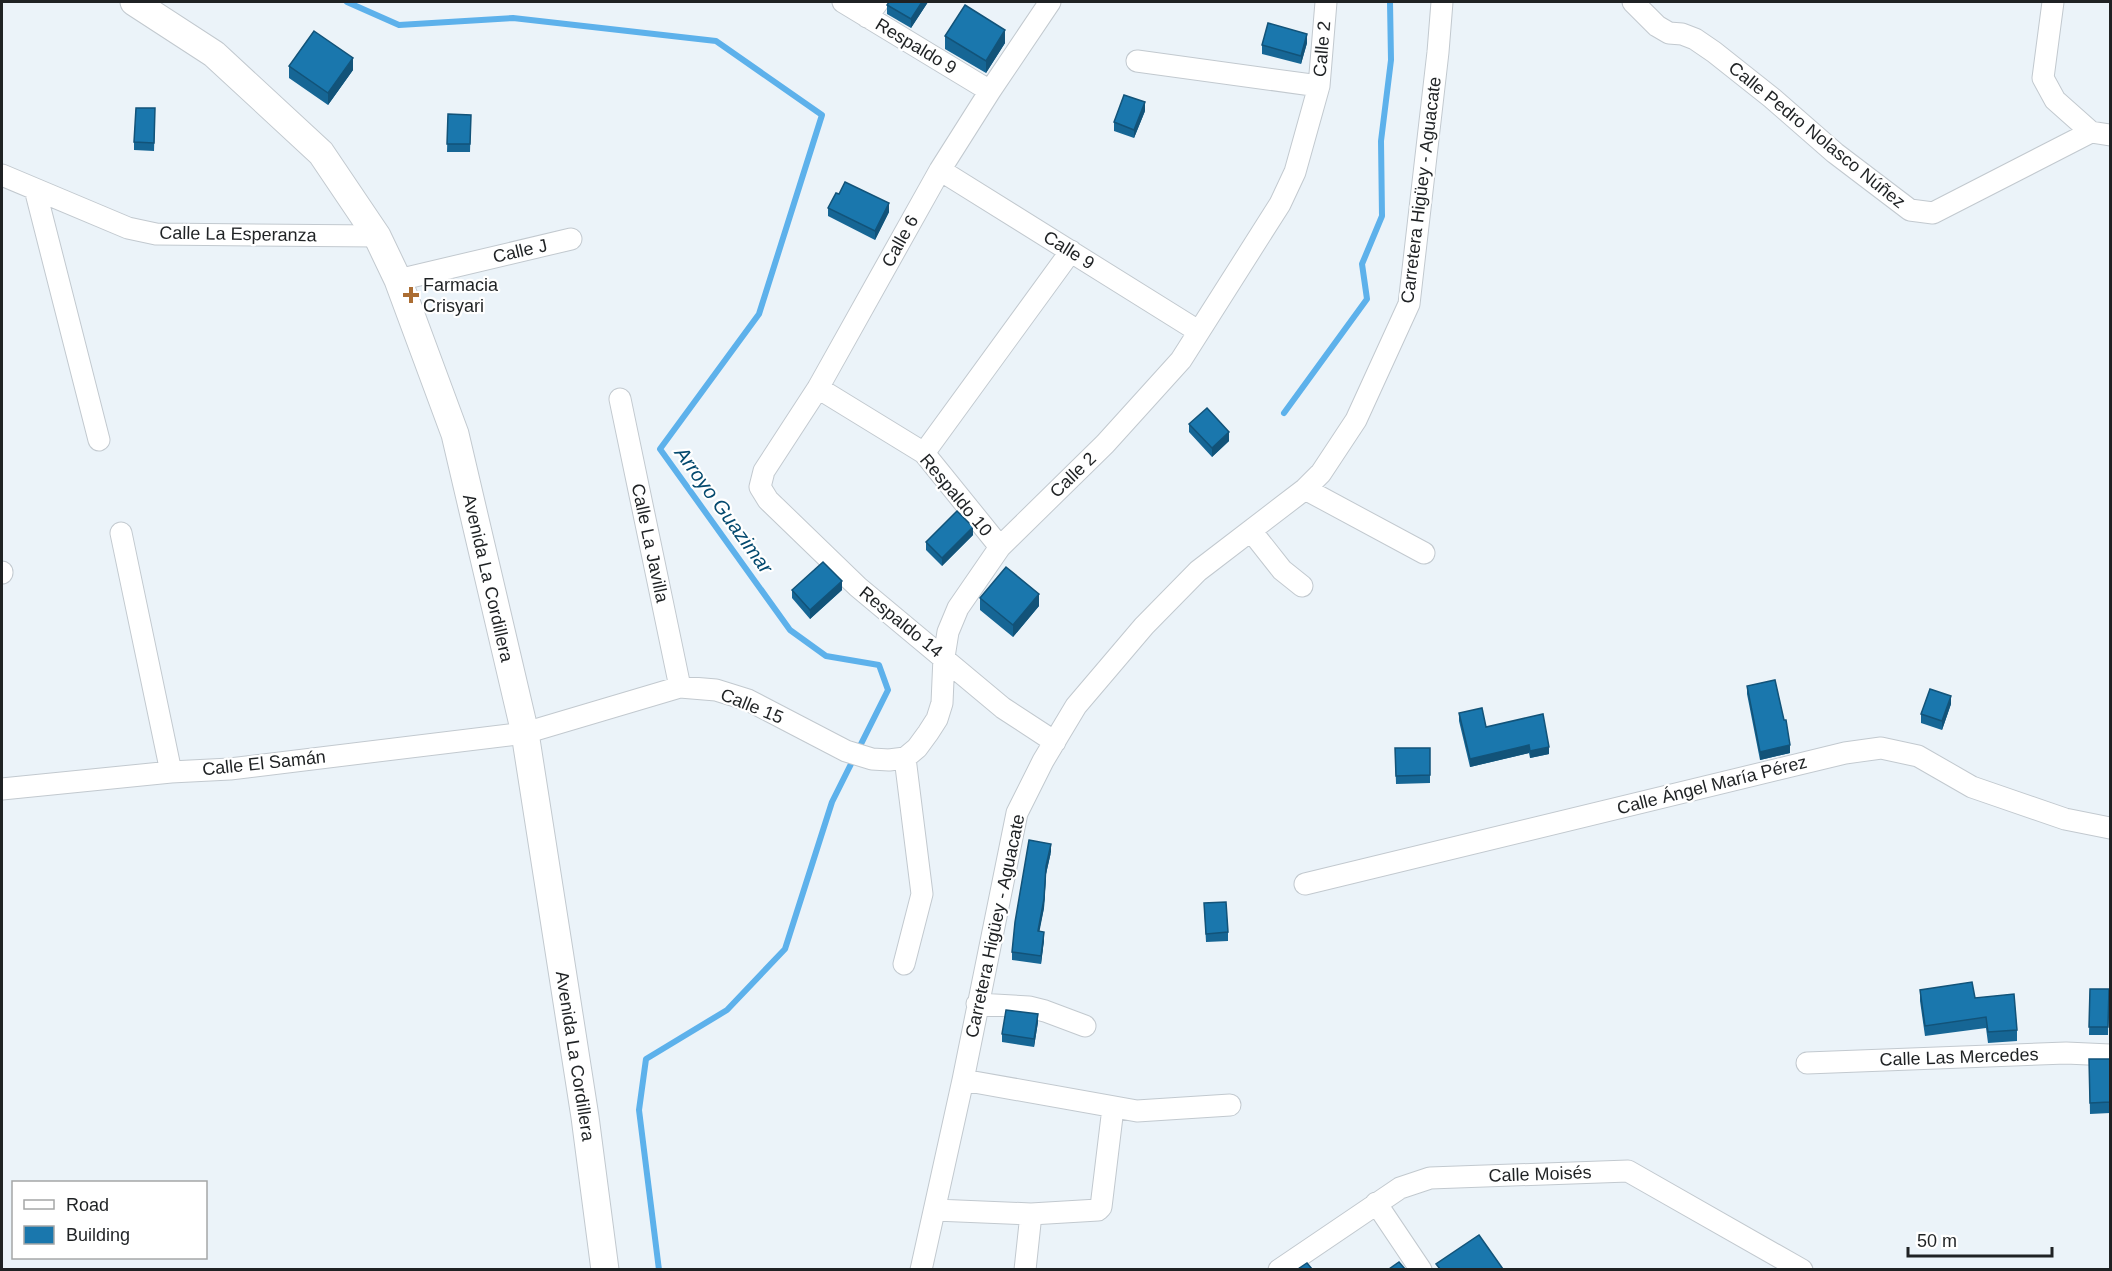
<svg xmlns="http://www.w3.org/2000/svg" width="2112" height="1271" viewBox="0 0 2112 1271" font-family="Helvetica,sans-serif">
	<style>
		.lines { fill: none; stroke-linecap: round; stroke-linejoin: round }
		.stream { stroke: #5db1eb; stroke-width: 6 }
		.minor-casing { stroke: #c2c9cf; stroke-width: 23 }
		.major-casing { stroke: #c2c9cf; stroke-width: 29 }
		.minor { stroke: #fff; stroke-width: 21 }
		.major { stroke: #fff; stroke-width: 27 }
		.wall { fill: #166695 }
		.shaded-wall { fill: #125379 }
		.building { fill: #1a77ad; stroke: #125379; stroke-width: 1.5 }
		.poi-dot { fill: #ab6d33; stroke: #fff; stroke-width: 2 }
		.labels { text-anchor: middle; stroke-width: 4.5; stroke-linejoin: round; paint-order: stroke }
		.street-label { font-size: 18px; fill: #1f2224; stroke: #fff }
		.poi-label { font-size: 18px; fill: #1f2224; stroke: #fff; text-anchor: start }
		.water-label { font-size: 20px; font-style: italic; fill: #03496e; stroke: #fff }
	</style>
	<rect width="100%" height="100%" fill="#ebf3f9"/>
	<g class="lines">
		<path class="stream" d="M347,2L399,25L513,18L716,41L822,115L759,314L660,449L790,630L826,656L879,665L888,690L832,802L785,949L727,1010L646,1059L639,1110L659,1270
			M1284,413L1367,299L1362,264L1382,216L1381,141L1391,60L1390,2"/>
		<defs>
			<path id="minor" d="M843,2L990,91
				M1050,2L990,91L940,170L818,388L764,471L760,487L768,500L858,587L1003,708L1055,742
				M1633,2L1657,26L1669,33L1682,34L1695,39L1714,52L1772,98L1835,153L1910,210L1933,213L2091,132L2110,135
				M2053,2L2043,78L2055,100L2091,132
				M867,17L878,2
				M1137,61L1319,86
				M940,170L1198,331
				M2,175L128,228L156,234L377,236
				M35,189L99,440
				M398,280L571,239
				M818,388L924,453L1000,547
				M620,399L680,687
				M924,453L1071,251
				M1305,489L1424,553
				M1252,532L1282,570L1302,586
				M121,533L171,772
				M2,572V573
				M2,789L171,772L230,769L525,733L680,687L716,690L748,700L846,751L872,759L889,760L905,758
				M1305,884L1845,753L1881,748L1918,756L1972,787L2065,819L2110,828
				M904,964L922,894L905,758L917,748L928,733L937,719L942,703L944,657L948,632L958,608L1000,547L1105,444L1181,360L1280,204L1295,172L1319,86L1326,2
				M977,1004L1029,1007L1045,1011L1085,1026
				M1807,1063L2066,1053L2110,1055
				M963,1080L1137,1111L1230,1105
				M1376,1203L1421,1270
				M935,1210L1031,1214L1098,1210L1101,1207L1113,1108
				M921,1270L963,1080L1017,813L1043,761L1076,706L1144,626L1198,571L1305,489L1321,473L1356,420L1409,304L1438,52L1442,2
				M1025,1270L1031,1214
				M1279,1270L1400,1188L1430,1178L1628,1171L1802,1270"/>
			<path id="major" d="M134,2L214,54L321,153L377,236L398,280L455,434L525,733L585,1117L605,1270"/>
		</defs>
		<use href="#minor" class="minor-casing"/>
		<use href="#major" class="major-casing"/>
		<use href="#minor" class="minor"/>
		<use href="#major" class="major"/>
	</g>
	<path class="wall" d="M928,2L911,28L887,14V5Z
		M945,36L1005,43L986,73L945,49Z
		M1307,43L1301,64L1262,54V45Z
		M289,66L353,70L328,105L289,78Z
		M1145,111L1134,138L1114,131V122Z
		M448,114L471,115L470,152H447Z
		M155,117L154,151L134,150V142Z
		M828,208L889,212L875,240L828,216Z
		M1189,424L1229,441L1212,457L1189,432Z
		M973,535L942,566L926,550V542Z
		M792,590H842L810,619L792,598Z
		M980,598L1039,606L1013,637L980,610Z
		M1747,686L1790,753L1760,760L1747,694Z
		M1951,704L1942,730L1921,723V714Z
		M1459,713L1486,727L1549,754L1530,758L1529,753L1470,767L1459,721Z
		M1395,748H1430V783L1396,784Z
		M1051,852L1046,874L1044,908L1039,931L1044,940L1041,964L1012,960V952Z
		M1204,903L1228,932V941L1206,942Z
		M2090,989H2109L2108,1035H2089Z
		M1920,990L1975,998L2017,1030V1041L1988,1043L1986,1028L1925,1036L1920,1001Z
		M1038,1022L1034,1047L1002,1042V1034Z
		M2089,1059H2110V1113L2090,1114Z"/>
	<path class="shaded-wall" d="M922,2H928L911,28V19Z
		M1005,30V43L986,73V61Z
		M1307,34V43L1301,64V56Z
		M353,58V70L328,105V93Z
		M1145,102V111L1134,138V130Z
		M889,203V212L875,240V231Z
		M1229,432V441L1212,457V448Z
		M973,527V535L942,566V558Z
		M842,581V590L810,619V610Z
		M1039,594V606L1013,637V625Z
		M1951,696V704L1942,730V721Z
		M1529,745V753L1470,767V759Z
		M1790,745V753L1760,760V752Z
		M1549,747V754L1530,758V751Z
		M1051,844V852L1046,874L1044,908L1038,939V931L1046,866Z
		M1044,932V940L1041,964V956Z
		M1038,1014V1022L1034,1047V1039Z"/>
	<path class="building" d="M889,2H922L911,19L887,5Z
		M965,5L1005,30L986,61L945,36Z
		M1268,23L1307,34L1301,56L1262,45Z
		M314,31L353,58L328,93L289,66Z
		M1124,95L1145,102L1134,130L1114,122Z
		M136,108H155L154,143L134,142Z
		M448,114L471,115L470,144H447Z
		M845,182L889,203L875,231L828,208L836,193L839,194Z
		M1207,408L1229,432L1212,448L1189,424Z
		M957,511L973,527L942,558L926,542Z
		M823,562L842,581L810,610L792,590Z
		M1006,567L1039,594L1013,625L980,598Z
		M1775,680L1784,720H1786L1790,745L1760,752L1747,686Z
		M1930,689L1951,696L1942,721L1921,714Z
		M1482,708L1486,727L1543,714L1549,747L1530,751L1529,745L1470,759L1459,713Z
		M1395,748H1430V775L1396,776Z
		M1029,840L1051,844L1046,866L1044,899L1038,931L1044,932L1041,956L1012,952L1015,922Z
		M1226,902L1228,932L1206,934L1204,903Z
		M1972,982L1975,998L2014,994L2017,1030L1988,1032L1986,1017L1925,1026L1920,990Z
		M2090,989H2109L2108,1027H2089Z
		M1006,1010L1038,1014L1034,1039L1002,1034Z
		M2089,1059H2110V1102L2090,1103Z
		M1479,1235L1503,1269H1440L1436,1264Z
		M1399,1262L1405,1269H1389Z
		M1307,1263L1312,1269H1298Z"/>
	<path class="poi-dot" d="M408 286h6v6h6v6h-6v6h-6v-6h-6v-6h6z"/>
	<g class="labels">
		<g class="street-label">
			<text transform="translate(916 46) rotate(31)" y="6">Respaldo 9</text>
			<text transform="translate(1322 49) rotate(-85)" y="6">Calle 2</text>
			<text transform="translate(1817 135) rotate(39)" y="6">Calle Pedro Nolasco Núñez</text>
			<text transform="translate(1421 190) rotate(-83)" y="6">Carretera Higüey - Aguacate</text>
			<text transform="translate(238 234) rotate(1)" y="6">Calle La Esperanza</text>
			<text transform="translate(900 241) rotate(-61)" y="6">Calle 6</text>
			<text transform="translate(1069 250) rotate(32)" y="6">Calle 9</text>
			<text transform="translate(520 251) rotate(-13)" y="6">Calle J</text>
			<text transform="translate(1073 475) rotate(-44)" y="6">Calle 2</text>
			<text transform="translate(956 495) rotate(50)" y="6">Respaldo 10</text>
			<text transform="translate(650 543) rotate(78)" y="6">Calle La Javilla</text>
			<text transform="translate(488 578) rotate(77)" y="6">Avenida La Cordillera</text>
			<text transform="translate(901 622) rotate(39)" y="6">Respaldo 14</text>
			<text transform="translate(752 706) rotate(22)" y="6">Calle 15</text>
			<text transform="translate(264 763) rotate(-6)" y="6">Calle El Samán</text>
			<text transform="translate(1712 785) rotate(-14)" y="6">Calle Ángel María Pérez</text>
			<text transform="translate(995 926) rotate(-78)" y="6">Carretera Higüey - Aguacate</text>
			<text transform="translate(575 1056) rotate(81)" y="6">Avenida La Cordillera</text>
			<text transform="translate(1959 1057) rotate(-2)" y="6">Calle Las Mercedes</text>
			<text transform="translate(1540 1174) rotate(-2)" y="6">Calle Moisés</text>
		</g>
		<g class="poi-label">
			<text x="423" y="291">Farmacia<tspan x="423" dy="21">Crisyari</tspan></text>
		</g>
		<g class="water-label">
			<text transform="translate(724 510) rotate(54)" y="7">Arroyo Guazimar</text>
		</g>
	</g>
	<rect width="2112" height="1271" fill="none" stroke="#1f2224" stroke-width="6"/>
	<rect x="12" y="1181" width="195" height="78" fill="#ffffff" stroke="#a5a7a7" stroke-width="1.5"/>
	<rect x="24" y="1200" width="30" height="9" fill="#ffffff" stroke="#a5a7a7" stroke-width="1.5"/>
	<text x="66" y="1211" font-size="18" fill="#1f2224">Road</text>
	<rect x="24" y="1226" width="30" height="18" fill="#1a77ad" stroke="#a5a7a7" stroke-width="1.5"/>
	<text x="66" y="1241" font-size="18" fill="#1f2224">Building</text>
	<path d="M1908 1247v9h144v-9" fill="none" stroke="#1f2224" stroke-width="3"/>
	<text x="1917" y="1247" font-size="18" fill="#1f2224" stroke="#ffffff" stroke-width="4.5" paint-order="stroke">50 m</text>
</svg>
